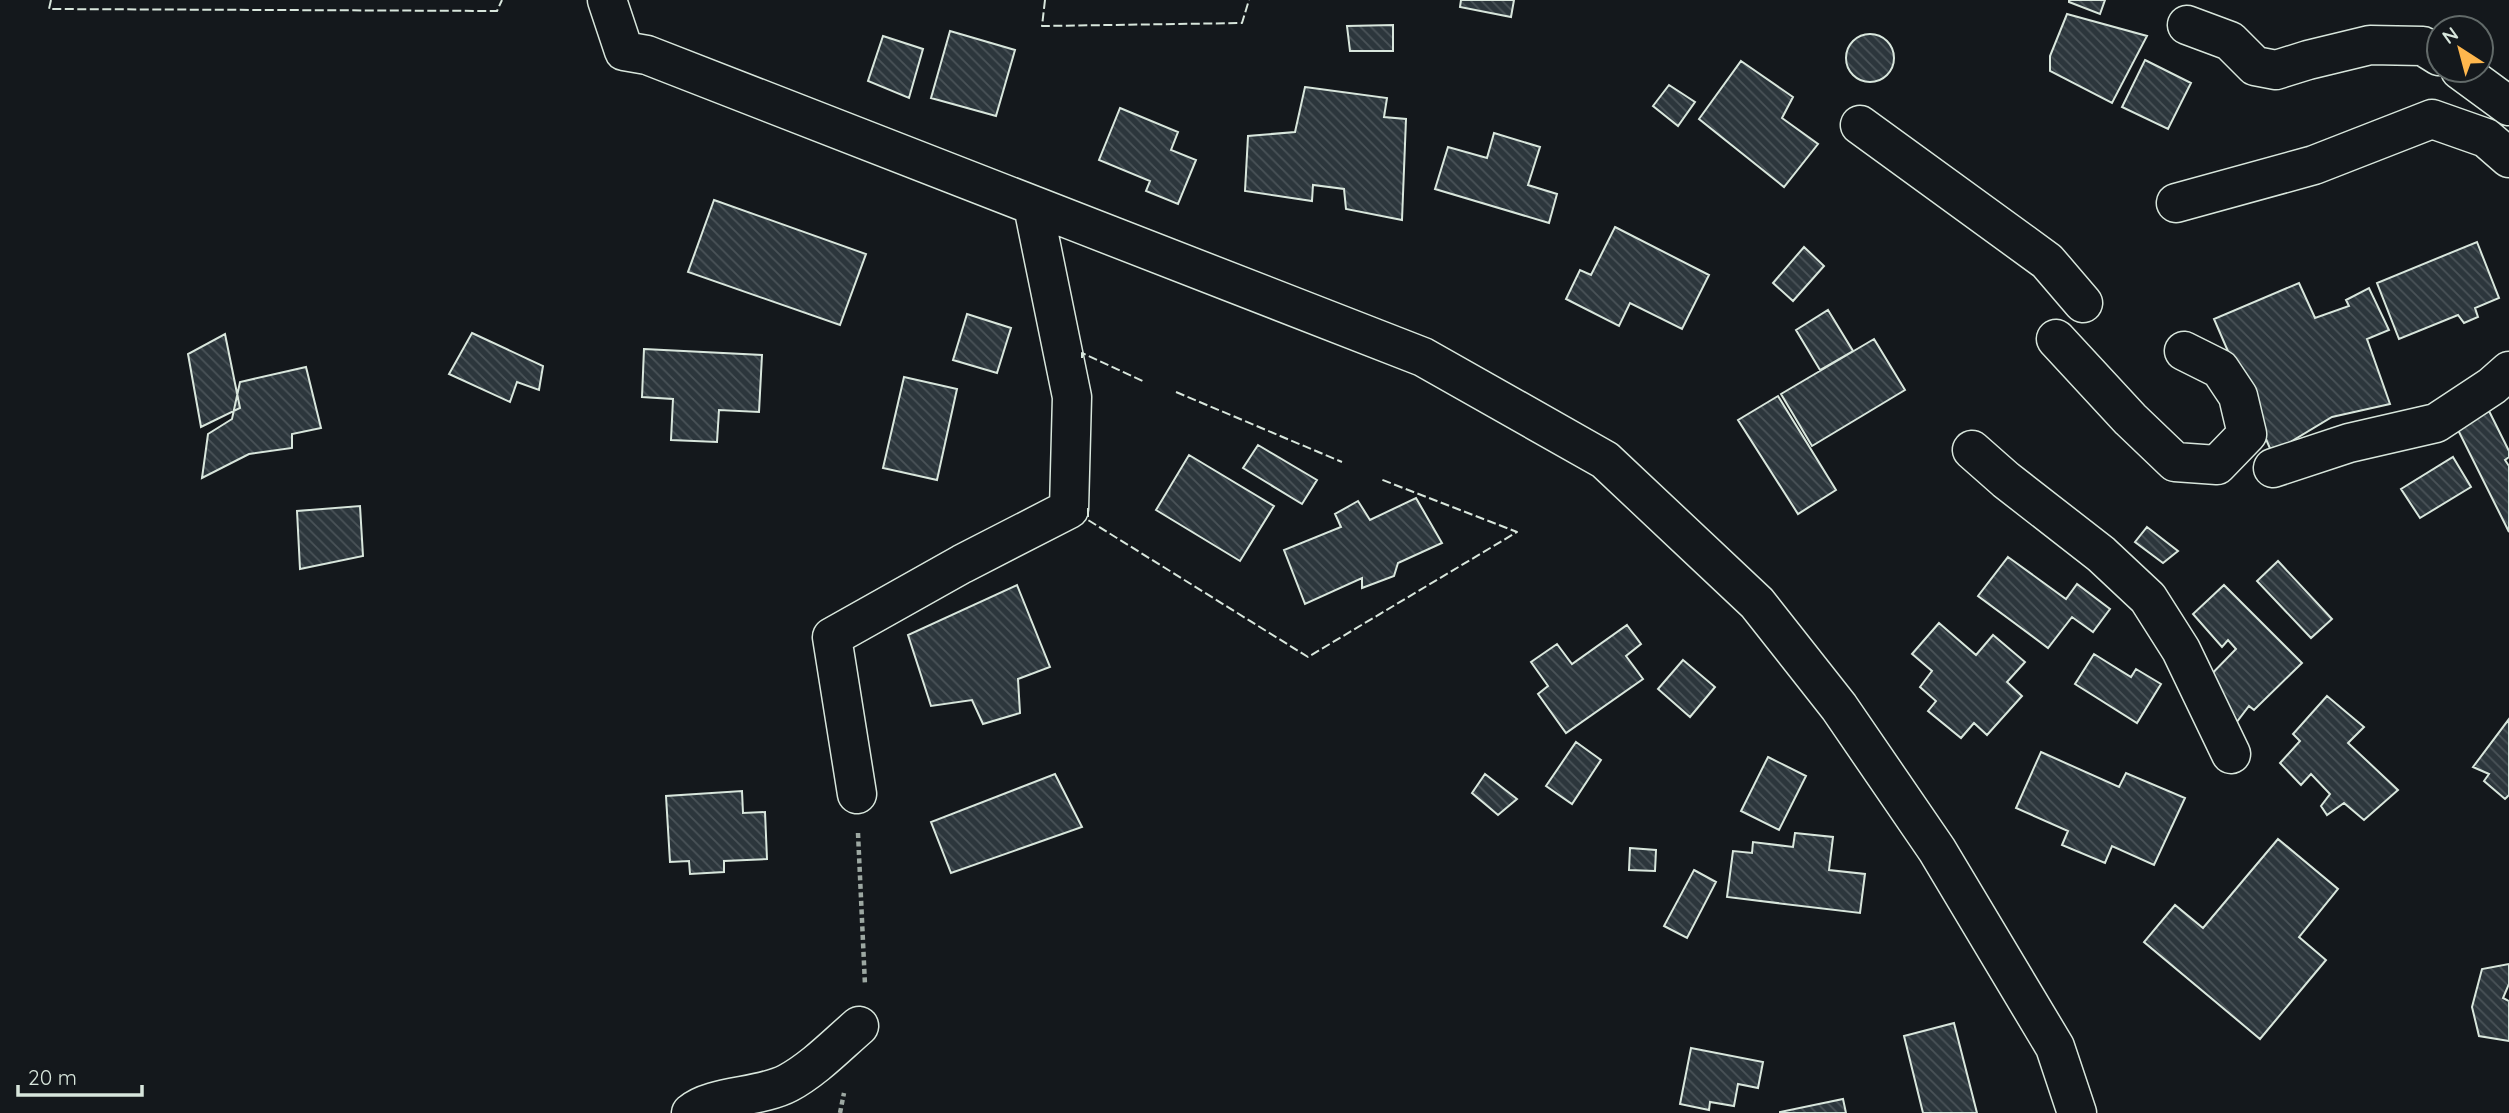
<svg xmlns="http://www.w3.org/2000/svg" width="2509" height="1113" viewBox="0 0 2509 1113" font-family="Quicksand,sans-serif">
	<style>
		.building { fill: url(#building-back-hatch); stroke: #d8e6dc; stroke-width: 2 }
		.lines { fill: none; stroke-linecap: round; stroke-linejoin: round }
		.minor-casing { stroke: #d8e6dc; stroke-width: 41 }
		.path { stroke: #9da8a2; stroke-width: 4.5; stroke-dasharray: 5 3.5; stroke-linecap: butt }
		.minor { stroke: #14181c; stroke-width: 38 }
		.fence { stroke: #d8e6dc; stroke-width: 2; stroke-dasharray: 9 3.5; stroke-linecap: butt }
	</style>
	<defs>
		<pattern id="building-back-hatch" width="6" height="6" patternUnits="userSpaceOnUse" patternTransform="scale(1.75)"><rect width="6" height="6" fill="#2c363c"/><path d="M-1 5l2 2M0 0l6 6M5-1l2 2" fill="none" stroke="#4a5358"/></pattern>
	</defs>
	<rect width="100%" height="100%" fill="#14181c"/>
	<path class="building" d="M1461,0H1514L1511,17L1460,7Z
		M2069,0H2105L2100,14L2069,2Z
		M2067,14L2147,36L2112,103L2050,71V56Z
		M1393,25V51H1350L1347,26Z
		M950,31L1015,50L996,116L931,98Z
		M1846 58a24 24 0 1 1 48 0a24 24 0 1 1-48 0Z
		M883,36L923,49L909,98L868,81Z
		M2145,60L2191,83L2168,129L2122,107Z
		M1741,61L1793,97L1782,118L1818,144L1784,187L1699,119Z
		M1669,85L1695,102L1678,126L1653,106Z
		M1305,87L1387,98L1384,117L1406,119L1402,220L1346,209L1344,189L1313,185L1312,201L1245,191L1248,136L1295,132Z
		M1120,108L1178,132L1171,150L1196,160L1178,204L1146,191L1150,181L1099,160Z
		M1494,133L1540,147L1528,185L1557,194L1549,223L1435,189L1448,147L1487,158Z
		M714,200L866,254L840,325L688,272Z
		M1615,227L1709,275L1682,329L1630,303L1619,326L1566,299L1580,270L1591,275Z
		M2477,242L2499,298L2475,308L2478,317L2464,323L2458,315L2399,339L2377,283Z
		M1804,247L1824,266L1793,301L1773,283Z
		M2299,283L2315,318L2349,306L2346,300L2369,288L2389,330L2367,339L2390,404L2332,417L2272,453L2214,319Z
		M1828,310L1853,351L1820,370L1796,330Z
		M967,314L1011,328L997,373L953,360Z
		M472,333L543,366L539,390L517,382L510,402L449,374Z
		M225,334L240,408L201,427L188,354Z
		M1874,339L1905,390L1812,446L1781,394Z
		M644,349L762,355L759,412L719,410L717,442L671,440L673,399L642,397Z
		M306,367L321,428L292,434V448L249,454L202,478L208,434L232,419L240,382Z
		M904,377L957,389L937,480L883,468Z
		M1778,396L1836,490L1798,514L1738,420Z
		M2489,411L2509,451V457L2505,460L2509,466V532L2457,428Z
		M1258,445L1317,480L1302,504L1243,468Z
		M1189,455L1274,506L1240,561L1156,510Z
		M2453,457L2471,487L2420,518L2401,489Z
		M1416,498L1442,543L1398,563L1394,576L1362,588V578L1305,604L1284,550L1341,527L1335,514L1358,501L1370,520Z
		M360,506L363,556L300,569L297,511Z
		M2147,527L2178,551L2163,563L2135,542Z
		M2008,557L2066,599L2077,584L2110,609L2093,632L2072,617L2048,648L1978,596Z
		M2278,561L2332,619L2311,638L2257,581Z
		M1017,585L1050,667L1018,679L1020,713L983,724L972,700L931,706L908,635Z
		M2224,585L2302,663L2254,710L2249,706L2236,723L2199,687L2236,649L2228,640L2222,647L2193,614Z
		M1939,623L1976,655L1993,635L2025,662L2007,682L2022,696L1987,735L1974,723L1961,738L1928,711L1936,701L1920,687L1932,671L1912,654Z
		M1627,625L1641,644L1626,656L1643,679L1566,733L1538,694L1548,686L1531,662L1557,644L1572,664Z
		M2094,654L2131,677L2136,669L2161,684L2137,723L2075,684Z
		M1683,660L1715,687L1690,717L1658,689Z
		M2327,696L2364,727L2348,743L2398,790L2364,820L2344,803L2327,815L2321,806L2330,794L2311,774L2301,785L2280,763L2300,741L2293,734Z
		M2509,719V795L2505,799L2484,781L2489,774L2473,767Z
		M1576,742L1601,760L1572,804L1546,786Z
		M2041,752L2119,787L2126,773L2185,798L2154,865L2112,846L2105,863L2062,845L2068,831L2016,808Z
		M1768,757L1806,776L1779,830L1741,811Z
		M1055,774L1082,827L951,873L931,822Z
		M1485,774L1517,799L1498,815L1472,793Z
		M742,791L743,813L765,812L767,859L724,861V872L690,874L689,861L670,862L666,796Z
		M1795,833L1833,837L1829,870L1865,874L1860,913L1727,897L1733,851L1752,853L1753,842L1793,847Z
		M2278,839L2338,889L2299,937L2326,960L2260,1039L2144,942L2175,905L2203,928Z
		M1630,848L1656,850L1655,871L1629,870Z
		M1694,870L1716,882L1687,938L1664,926Z
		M2509,964V984L2503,998L2509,1001V1041L2479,1036L2472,1007L2482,969Z
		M1954,1023L1977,1113H1923L1904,1036Z
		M1691,1048L1763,1062L1758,1088L1738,1084L1734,1106L1710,1102L1709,1110L1680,1104Z
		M1843,1099L1846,1113H1780V1112Z"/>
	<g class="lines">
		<defs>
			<path id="minor" d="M607,0L624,51L647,55L1423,357L1605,460L1757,603L1839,707L1937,850L2055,1047L2077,1113
				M2187,25L2230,41L2255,66L2276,70L2308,60L2370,45L2423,46L2439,56
				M2460,70L2509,106
				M1860,125L2047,261L2083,303
				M2176,203L2314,165L2432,119L2486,138L2509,158
				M2056,339L2130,419L2175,462L2217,465L2247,434L2238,396L2220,369L2184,351
				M1972,450L2006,480L2101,554L2148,598L2181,650L2231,754
				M2273,468L2349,443L2436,423L2492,386L2509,371
				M857,794L832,637L962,564L1069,509L1072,397L1033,206
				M691,1113C712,1095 760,1098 788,1083C814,1069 837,1045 859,1026"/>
		</defs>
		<use href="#minor" class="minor-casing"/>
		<path class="path" d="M858,833L865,985
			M840,1113L844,1093"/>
		<use href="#minor" class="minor"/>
		<path class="fence" d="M51,0L49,9L497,11L502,0
			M1045,0L1042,26L1242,23L1249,0
			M1082,358V353L1145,382
			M1176,392L1342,462
			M1088,508V520L1308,657L1517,532L1380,479"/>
	</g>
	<g transform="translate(2460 49) rotate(324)"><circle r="33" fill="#14181c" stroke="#626a69" stroke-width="2"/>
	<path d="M0-5L12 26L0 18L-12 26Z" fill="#ffb74d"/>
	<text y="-10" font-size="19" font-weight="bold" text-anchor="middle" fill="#d8e6dc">N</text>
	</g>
	<path d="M18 1085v10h124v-10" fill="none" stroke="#d8e6dc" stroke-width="3.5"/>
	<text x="28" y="1085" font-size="21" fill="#d8e6dc" stroke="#14181c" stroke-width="5" paint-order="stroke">20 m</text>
</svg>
